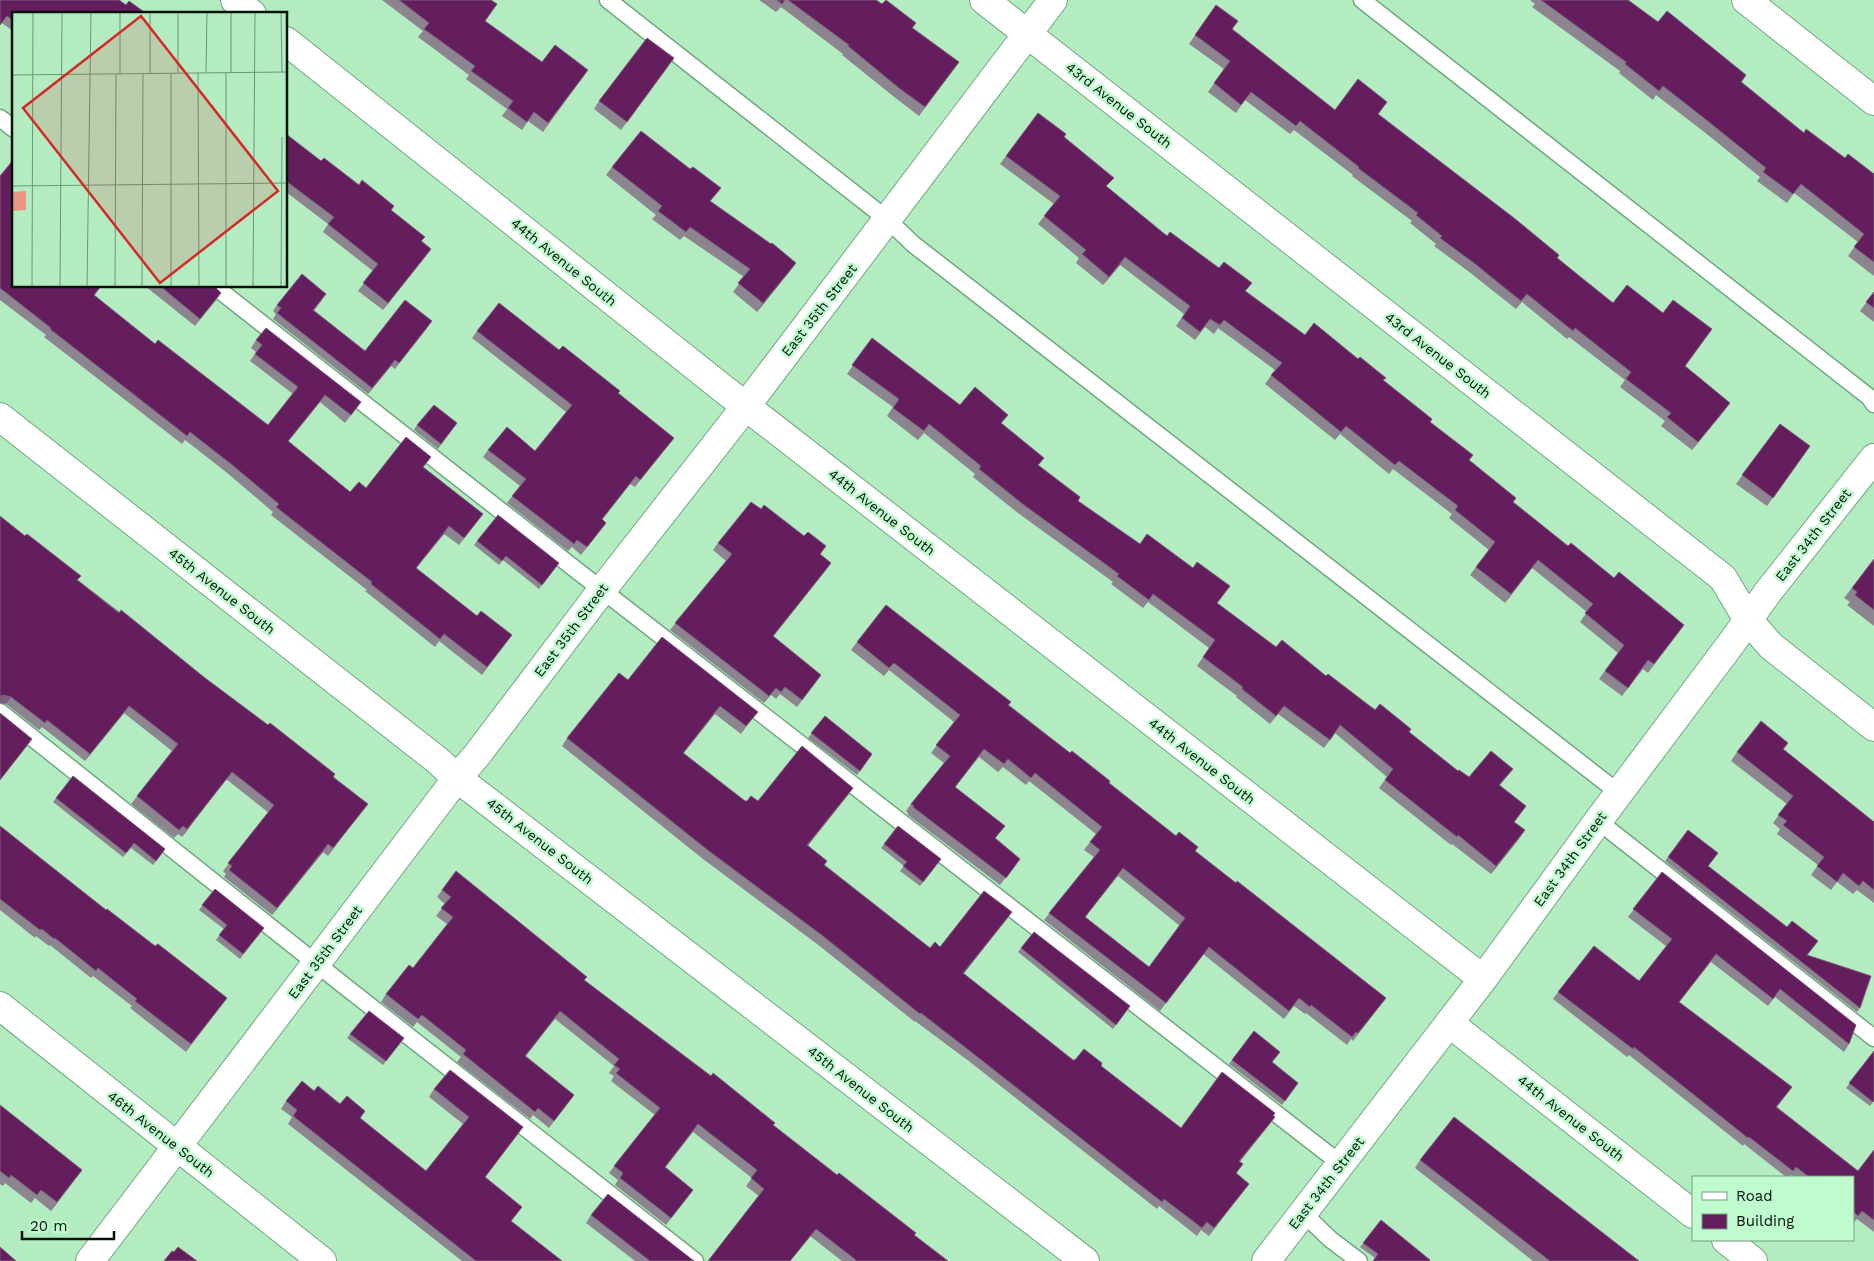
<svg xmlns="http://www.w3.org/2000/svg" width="1874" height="1261" viewBox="0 0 1874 1261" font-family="'Work Sans',sans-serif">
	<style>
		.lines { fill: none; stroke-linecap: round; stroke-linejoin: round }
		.service-casing { stroke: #71a880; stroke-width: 19 }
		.minor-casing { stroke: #71a880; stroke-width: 30 }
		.tertiary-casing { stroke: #71a880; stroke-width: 30 }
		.service { stroke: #fff; stroke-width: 16 }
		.minor { stroke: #fff; stroke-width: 28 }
		.tertiary { stroke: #fff; stroke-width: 28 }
		.wall { fill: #8c8590; fill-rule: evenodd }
		.shaded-wall { fill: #7c5c7b }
		.building { fill: #641e5d; stroke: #7c5c7b; fill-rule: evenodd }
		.labels { text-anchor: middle; stroke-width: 5; stroke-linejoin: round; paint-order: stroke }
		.street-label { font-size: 14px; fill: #011407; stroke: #c0facf }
		.inset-road { fill: none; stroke: #6c9677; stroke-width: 1 }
		.view { fill: #d62828; fill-opacity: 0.15; stroke: #d62828; stroke-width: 2.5 }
		.inset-edge { fill: none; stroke: #011407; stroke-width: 2.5 }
	</style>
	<rect width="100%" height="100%" fill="#b4ecc2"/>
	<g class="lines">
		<defs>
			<path id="service" d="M608,0L888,220L913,244L1619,793
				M1362,0L1869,397L1874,404
				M0,118L14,129
				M214,286L575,569L1341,1164
				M0,712L342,984L695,1261
				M1598,821L1874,1038
				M1303,1213L1330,1239L1359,1261"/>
			<path id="minor" d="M235,0L252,14
				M984,0L1723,578L1748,620L1771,646L1874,727
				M286,41L721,387L1483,979
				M0,417L437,760L457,778L1085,1261
				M0,1006L322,1261
				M1449,1023L1693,1214
				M1726,1240L1753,1261
				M90,1261L457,778L477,755L602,590L746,406L1053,0
				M1266,1261L1483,979L1598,821L1733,641L1768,592L1874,458"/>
			<path id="tertiary" d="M1746,0L1874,101"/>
		</defs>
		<use href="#service" class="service-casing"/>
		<use href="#minor" class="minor-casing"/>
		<use href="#tertiary" class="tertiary-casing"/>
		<use href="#service" class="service"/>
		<use href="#minor" class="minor"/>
		<use href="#tertiary" class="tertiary"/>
	</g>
	<path class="wall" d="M0,0L126,5L147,14H14V32L2,23Z
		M382,0H491L485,21L542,62L588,70L543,132L528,121L522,130L502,116L507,109L466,79L469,75L418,37L423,31Z
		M759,0H876L959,62L919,116L893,96L842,55L843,54L781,7L776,12Z
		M1530,0H1628L1658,22L1746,75L1742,82L1804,133L1845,158L1874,174V276L1848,256L1858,242L1794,193L1787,203L1757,181L1760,177L1703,131L1656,95L1653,100L1619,73L1620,71L1532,7L1535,4Z
		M1216,5L1232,29L1335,110L1378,114L1558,258L1685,366L1724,411L1692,450L1661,426L1665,421L1620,387L1625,380L1569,337L1567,339L1522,302L1516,309L1468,271L1434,246L1436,244L1410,223L1412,221L1352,176L1353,175L1294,130L1290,134L1245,100L1236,113L1208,92L1224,69L1189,44Z
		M674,58L621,130L594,109L599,101Z
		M286,134L321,161L391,210L422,241L431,249L383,310L358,291L373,271L323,232L328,224L286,192Z
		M1064,137L1107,187L1167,236L1246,291L1305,335L1384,381L1430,422L1513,503L1678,633L1648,673L1643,669L1622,696L1599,679L1618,653L1580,622L1587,612L1532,568L1505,603L1470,575L1489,550L1449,518L1452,514L1393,469L1389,474L1340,434L1335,440L1265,384L1275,370L1218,328L1214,334L1205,327L1195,340L1176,326L1184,314L1120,265L1103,285L1076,263L1079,258L1038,224L1054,204L1000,164L1006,156Z
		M612,167L711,202L790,271L757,312L733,292L744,277L684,236L680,240L652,219L656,215L606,175Z
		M0,176L101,286L94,296L155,344L268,425L293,394L250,361L256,352L251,348L256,340L361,402L345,423L320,402L288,441L350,492L366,488L423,467L483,514L459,545L444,534L416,568L477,616L512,635L482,675L439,641L435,647L365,591L367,590L271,515L273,512L226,472L185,440L182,444L44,337L46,335L0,300Z
		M145,286H214L216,300L195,326Z
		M1874,292V322L1860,311Z
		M322,300L314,311L365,351L428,327L395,369L391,366L368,394L273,319L276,314L273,311L277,305Z
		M477,331L559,350L618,394L674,438L635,487L630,484L602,520L606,523L581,555L572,547L568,551L507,503L520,486L483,457L488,450L535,451L566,412L472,338Z
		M872,338L960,405L1002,424L1044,458L1038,465L1078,501L1276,647L1326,676L1409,732L1458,771L1469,777L1513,769L1500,785L1526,806L1514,822L1525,830L1491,874L1452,844L1451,845L1379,788L1387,777L1335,733L1324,748L1278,714L1270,724L1236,697L1237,696L1197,666L1209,648L1148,602L1143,608L1111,584L1113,582L1018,513L973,477L975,474L924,433L918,440L887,416L893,407L847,374Z
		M457,423L438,449L414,430L417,425Z
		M1780,424L1810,446L1767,506L1736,484Z
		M477,541L559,563L539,589L503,560L499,565L474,545Z
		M718,543L821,555L826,570L773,636L816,682L797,707L780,694L776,699L771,695L764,703L670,630L726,561L713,550Z
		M1874,559V626L1847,605L1850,602L1844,598Z
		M78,580L334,777L362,811L328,856L323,852L272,915L224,877L226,874L223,871L269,813L226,779L182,837L178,834L174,838L131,804L172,751L124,713L85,761L42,727L39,730L6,704Z
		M662,637L752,719L741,734L715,714L684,753L745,801H758L853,788L808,845L825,865L930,948L940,947L1006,920L963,974L1073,1060L1101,1066L1181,1128L1273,1116L1275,1117L1239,1161L1237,1174L1249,1184L1209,1236L1201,1230L1197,1236L1159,1206L1157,1209L970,1062L915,1021V1022L817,944L703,859L562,746L567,738L628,680Z
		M857,642L1011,702L1009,705L1236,883L1386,998L1353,1041L1351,1039L1347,1045L1306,1013L1305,1014L1294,1006L1284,1019L1203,954L1160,1011L1044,920L1094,857L1084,850L1096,834L1029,781L1026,785L1003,767L998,772L979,757L955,787L995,839L1020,859L1000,885L908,815V813L906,811L911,804L944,763L931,753L954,722L889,670L884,676L851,650ZM1118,876L1180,926L1149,967L1085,917Z
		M825,716L872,754L857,775L808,738Z
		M1788,743L1783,750L1874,822V903L1857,890L1853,894L1837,882L1831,890L1811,875L1818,865L1777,834L1780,829L1773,823L1787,804L1731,761L1737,752Z
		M73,776L165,849L153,865L131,848L123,857L53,802Z
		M0,826L106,910L155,946L227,998L186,1052L130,1008L132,1006L93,976L91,978L50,945L49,946L36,936L35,938L0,910Z
		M898,826L941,859L920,886L900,871L904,866L881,848Z
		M1688,830L1708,866L1808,955L1860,1008L1857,1012L1665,861Z
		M1662,872L1849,1044L1844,1052L1775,997L1768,1006L1711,962L1679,1002L1792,1087L1777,1107L1858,1171L1874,1150V1232L1857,1219L1853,1223V1177H1794L1791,1175L1789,1177H1786L1744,1144L1743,1146L1629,1055L1627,1057L1553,999L1558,992L1639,981L1666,946L1628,917Z
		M215,889L264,928L240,959L216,940L224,929L199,910Z
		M442,890L584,980L773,1125L948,1261H842L746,1186L752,1178L693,1132L665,1168L693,1190L666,1225L615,1185L618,1180L609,1173L655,1115L611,1081L614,1076L609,1073L614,1066L555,1019L526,1056L574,1095L549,1128L533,1115L530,1119L457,1062L461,1057L417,1022L413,1027L381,1002L386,994L413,968L447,924L436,916L445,904L437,897Z
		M1021,948L1130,1006L1113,1029L1018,952Z
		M1254,1031L1272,1063L1298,1083L1282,1105L1229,1064Z
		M350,1034L404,1038L383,1065L347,1038Z
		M1874,1051V1101L1870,1106L1846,1088Z
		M434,1089L523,1127L485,1177L512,1222L562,1261H462L288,1124L292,1117L281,1109L286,1101L314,1091L340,1104L365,1111L360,1118L426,1171L463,1124L429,1097Z
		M0,1105L82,1170L51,1211L35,1198L31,1203L5,1183L3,1186L0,1184Z
		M1420,1160L1639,1261H1533L1415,1168Z
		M591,1215L694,1261H635L586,1223Z
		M1381,1220L1429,1261L1375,1258L1360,1247Z"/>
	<path class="shaded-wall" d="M431,249L426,256L383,310L388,303Z
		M1125,257L1120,265L1103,285L1109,277Z
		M796,263L790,271L757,312L763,303Z
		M395,360L391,366L368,394L372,388Z
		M325,395L320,402L283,448L288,441Z
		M1730,403L1724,411L1692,450L1698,442Z
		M449,526L444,534L410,575L416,568Z
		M1538,560L1532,568L1505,603L1511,594Z
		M831,563L826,570L768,643L773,636Z
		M2,695L11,697L6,704L0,703V697Z
		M129,706L124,713L85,761L90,754Z
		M232,772L226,779L182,837L187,829Z
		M853,788L848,795L802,853L807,845Z
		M1525,830L1519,839L1491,874L1496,866Z
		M328,844L323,852L272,915L277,908Z
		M1012,912L1006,920L958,981L963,973Z
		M1275,1117L1269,1125L1234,1169L1239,1161Z
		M82,1170L76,1178L51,1211L57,1202Z"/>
	<path class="building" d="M0,0H119L126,5L129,1L147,14H14V21L7,16L0,25Z
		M399,0H491L497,4L485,21L542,62L555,45L588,70L548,123L534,112L527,122L508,108L513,101L471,71L475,66L424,29L429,23Z
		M777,0H785L782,4Z
		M788,0H876L882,4L886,0L916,23L912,28L959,62L925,107L899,88L848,46L849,45Z
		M1541,0H1628L1658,22L1667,11L1746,75L1741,82L1804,133L1806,129L1845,158L1848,154L1874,174V262L1854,247L1864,234L1801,184L1793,194L1763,172L1766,168L1709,122L1663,86L1659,91L1625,64L1626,62Z
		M1216,5L1238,21L1232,29L1335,110L1358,79L1387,102L1378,114L1514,218L1559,255L1557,258L1613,303L1627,285L1663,313L1673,300L1712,329L1685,366L1730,403L1698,442L1667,417L1671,413L1626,379L1631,372L1575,328L1573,331L1527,294L1521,301L1474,263L1440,238L1442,236L1416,215L1418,213L1358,168L1359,167L1300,121L1296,126L1251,92L1241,105L1214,83L1230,61L1195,35Z
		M647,38L674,58L627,122L599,101Z
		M1038,113L1066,134L1064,137L1114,178L1106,186L1167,236L1170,232L1219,268L1224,262L1252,283L1245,291L1305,335L1314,323L1358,359L1360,357L1386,378L1383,380L1432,419L1430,422L1473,455L1469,460L1516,498L1513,502L1568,546L1571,543L1614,578L1619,572L1684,625L1654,664L1648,660L1628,688L1605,671L1624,645L1585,613L1593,604L1538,560L1511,594L1476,567L1495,542L1455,510L1458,506L1399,461L1395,465L1346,426L1341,432L1271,375L1282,363L1224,320L1220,325L1210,319L1200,332L1182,318L1190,306L1125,257L1109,277L1082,254L1086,250L1044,216L1060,196L1006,156Z
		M641,131L690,169L693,167L721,188L710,201L771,244L772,243L796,263L763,303L738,283L750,269L690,227L686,232L658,211L662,206L612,167Z
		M286,134L321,161L324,158L359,185L362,180L394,206L391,210L425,237L421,241L431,249L388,303L363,283L378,264L328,224L334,217L286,181Z
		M14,159V286H101L94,295L155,344L158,340L268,425L298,387L255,354L262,345L256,340L266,328L361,402L351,415L325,395L288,441L350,492L359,482L366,488L406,437L431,457L423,467L483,514L464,538L449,526L416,568L477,616L481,611L512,635L487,667L444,634L440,639L371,584L372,582L276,507L279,504L231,464L190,432L187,436L50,329L51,328L0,288V176Z
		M302,274L326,294L313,310L365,351L405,300L432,321L399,363L395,360L372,388L277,313L281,308L277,305Z
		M160,286H214L221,293L200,319Z
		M1874,292V308L1866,302Z
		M499,303L559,350L563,346L620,391L618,393L674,438L640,480L636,476L602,519L606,523L587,547L577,540L574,544L512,496L526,479L488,450L507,427L535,451L572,405L477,331Z
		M872,338L960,405L975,387L1008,415L1001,423L1044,458L1038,465L1080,497L1078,501L1140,544L1147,534L1193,568L1197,562L1230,586L1217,603L1276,647L1282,640L1326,676L1328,674L1375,710L1380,704L1411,729L1409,732L1458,771L1459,770L1469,777L1491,751L1513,769L1499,785L1526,806L1514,822L1525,830L1496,866L1458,835L1457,837L1385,780L1393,769L1340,725L1330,740L1284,706L1276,716L1242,689L1243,687L1203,657L1215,640L1153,594L1149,600L1117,576L1119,574L1024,505L979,469L981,466L929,424L924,431L893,408L899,399L852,365Z
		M434,405L457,423L441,444L417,425Z
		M1780,424L1810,446L1773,498L1742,475Z
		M751,502L761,509L764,505L804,536L808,532L826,546L820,554L831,563L773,636L821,675L802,700L785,687L781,692L776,688L769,696L675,623L732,554L718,543Z
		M498,515L559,563L542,585L506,556L502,561L477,541Z
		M0,516L25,536L27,534L81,576L77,580L119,613L121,610L205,678L268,725L270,723L335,774L333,777L368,804L333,848L328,844L277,908L229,870L232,866L228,863L274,805L232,772L187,829L183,826L179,830L137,796L178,744L129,706L90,754L47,720L45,723L11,697L2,695L0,697Z
		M1874,559V610L1855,595L1857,592L1852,588Z
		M886,605L1011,702L1008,705L1070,753L1072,751L1110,781L1109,783L1176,836L1179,832L1198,847L1195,851L1236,883L1237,881L1386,998L1358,1033L1356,1032L1352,1037L1311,1005L1310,1007L1299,998L1289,1011L1209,947L1166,1003L1049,913L1100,850L1090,842L1102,827L1035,773L1031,778L1008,759L1004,764L984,749L955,787L1005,826L995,838L1020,859L1006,878L913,807L914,806L911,804L950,756L936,745L960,715L894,663L889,668L857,642ZM1123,868L1185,918L1149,967L1085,917Z
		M662,637L758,712L746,726L720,706L683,753L745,801H747L751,796L758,801L802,746L853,788L807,845L827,861L824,865L930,948L935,942L940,947L984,891L1012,912L963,973L1073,1060H1075L1084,1049L1102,1063L1101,1066L1181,1128L1222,1072L1275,1113L1273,1116L1275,1117L1239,1161L1243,1164L1236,1173L1249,1184L1214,1228L1207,1222L1202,1228L1164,1199L1162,1202L975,1055L921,1013L920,1014L823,936L709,851L567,738L619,673L628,680Z
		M0,713L32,739L0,780Z
		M825,716L872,754L860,771L811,733Z
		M1761,721L1788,743L1783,749L1874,822V890L1863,881L1859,886L1843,873L1837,882L1817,866L1824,857L1783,825L1787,821L1778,815L1793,796L1737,752Z
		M73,776L165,849L156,861L134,843L126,853L56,798Z
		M0,826L106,910L107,909L155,946L158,944L227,998L191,1044L135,1001L137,999L98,968L96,971L55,938L54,939L42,929L40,930L0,899Z
		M898,826L941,859L923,882L903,866L907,862L884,844Z
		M1688,830L1718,853L1708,866L1787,927L1792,921L1818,941L1807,955L1871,976L1860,1008L1668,857Z
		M456,871L587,977L584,980L711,1076L713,1073L775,1123L773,1125L837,1175L839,1173L916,1233L914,1235L948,1261H855L856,1260L816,1229L790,1261H708L764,1189L751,1178L757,1170L698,1124L665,1167L693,1190L671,1218L620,1178L623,1173L614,1166L660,1108L616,1073L620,1069L614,1065L619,1059L560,1011L525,1056L574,1095L554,1121L538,1108L535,1112L463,1054L466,1050L422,1015L418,1019L386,994L409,965L413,968L453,917L441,908L451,897L442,890Z
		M1662,872L1856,1025L1849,1044L1780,989L1773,999L1716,954L1679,1002L1792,1087L1776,1107L1858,1171L1874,1150V1220L1862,1211L1858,1216L1853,1211V1177H1809L1796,1167L1793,1171L1749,1137L1748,1138L1634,1047L1633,1049L1558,992L1594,946L1639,981L1672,939L1633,909Z
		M215,889L264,928L243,954L219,935L227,925L202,905Z
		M1034,932L1130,1006L1116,1025L1021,948Z
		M369,1011L404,1038L386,1061L350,1034Z
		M1254,1031L1280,1052L1272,1062L1298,1083L1285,1101L1232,1060Z
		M1874,1051V1100L1873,1102L1849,1083Z
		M450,1070L523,1127L485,1177L522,1207L511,1221L562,1261H476L293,1116L297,1110L286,1101L302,1081L314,1091L318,1086L340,1104L347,1096L365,1111L360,1118L426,1171L469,1117L434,1089Z
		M0,1105L82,1170L57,1202L41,1190L37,1195L11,1175L9,1178L0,1171Z
		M1454,1117L1639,1261H1550L1420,1160Z
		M608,1194L694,1261H650L591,1215Z
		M1381,1220L1430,1260L1429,1261H1373L1378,1254L1363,1243Z
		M0,1247L16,1261H0Z
		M178,1247L197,1261H164L172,1251L174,1252Z"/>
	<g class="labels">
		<g class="street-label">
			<text transform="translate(1119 105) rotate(38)" y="5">43rd Avenue South</text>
			<text transform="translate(564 262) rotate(39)" y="5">44th Avenue South</text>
			<text transform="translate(819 310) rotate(-52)" y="5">East 35th Street</text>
			<text transform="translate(1438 355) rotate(38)" y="5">43rd Avenue South</text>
			<text transform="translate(882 512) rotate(38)" y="5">44th Avenue South</text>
			<text transform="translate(1813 535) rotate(-52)" y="5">East 34th Street</text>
			<text transform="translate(222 591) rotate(38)" y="5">45th Avenue South</text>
			<text transform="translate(571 630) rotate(-53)" y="5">East 35th Street</text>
			<text transform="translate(1202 761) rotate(38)" y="5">44th Avenue South</text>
			<text transform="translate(540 841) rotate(38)" y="5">45th Avenue South</text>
			<text transform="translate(1570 859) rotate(-54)" y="5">East 34th Street</text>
			<text transform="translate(325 952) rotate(-53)" y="5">East 35th Street</text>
			<text transform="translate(861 1089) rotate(38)" y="5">45th Avenue South</text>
			<text transform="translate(1571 1118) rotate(38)" y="5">44th Avenue South</text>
			<text transform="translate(161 1134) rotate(38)" y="5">46th Avenue South</text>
			<text transform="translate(1326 1183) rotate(-52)" y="5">East 34th Street</text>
		</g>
	</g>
	<g transform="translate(12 12)">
		<rect width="275" height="275" fill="#b4ecc2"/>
		<path d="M14,179V198L0,199V180Z" fill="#ea9482"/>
		<path class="inset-road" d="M219,0V61M269,0L270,60M138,61V0M159,61V275M166,61V0M186,61L187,275M194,61L195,0M108,62V0M0,63L275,60M0,174L275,171M20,275L21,0M48,275L50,0M75,275L79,0M103,275L104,62M130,275L131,61M214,275V61M241,275L243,0M269,275L270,125"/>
		<path class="view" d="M129,4L266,179L148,271L11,96Z"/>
		<rect width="275" height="275" class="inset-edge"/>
	</g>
	<rect x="1692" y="1176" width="162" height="65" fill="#c0facf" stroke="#749e7f"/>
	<rect x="1702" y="1192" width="25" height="8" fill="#ffffff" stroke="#749e7f"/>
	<text x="1736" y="1201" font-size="15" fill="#011407">Road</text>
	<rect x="1702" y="1214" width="25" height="15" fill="#641e5d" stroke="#749e7f"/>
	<text x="1736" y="1226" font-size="15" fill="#011407">Building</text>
	<path d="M22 1231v8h92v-8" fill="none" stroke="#011407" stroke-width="2.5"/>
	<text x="30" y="1231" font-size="15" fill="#011407" stroke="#c0facf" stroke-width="4" paint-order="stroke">20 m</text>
</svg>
